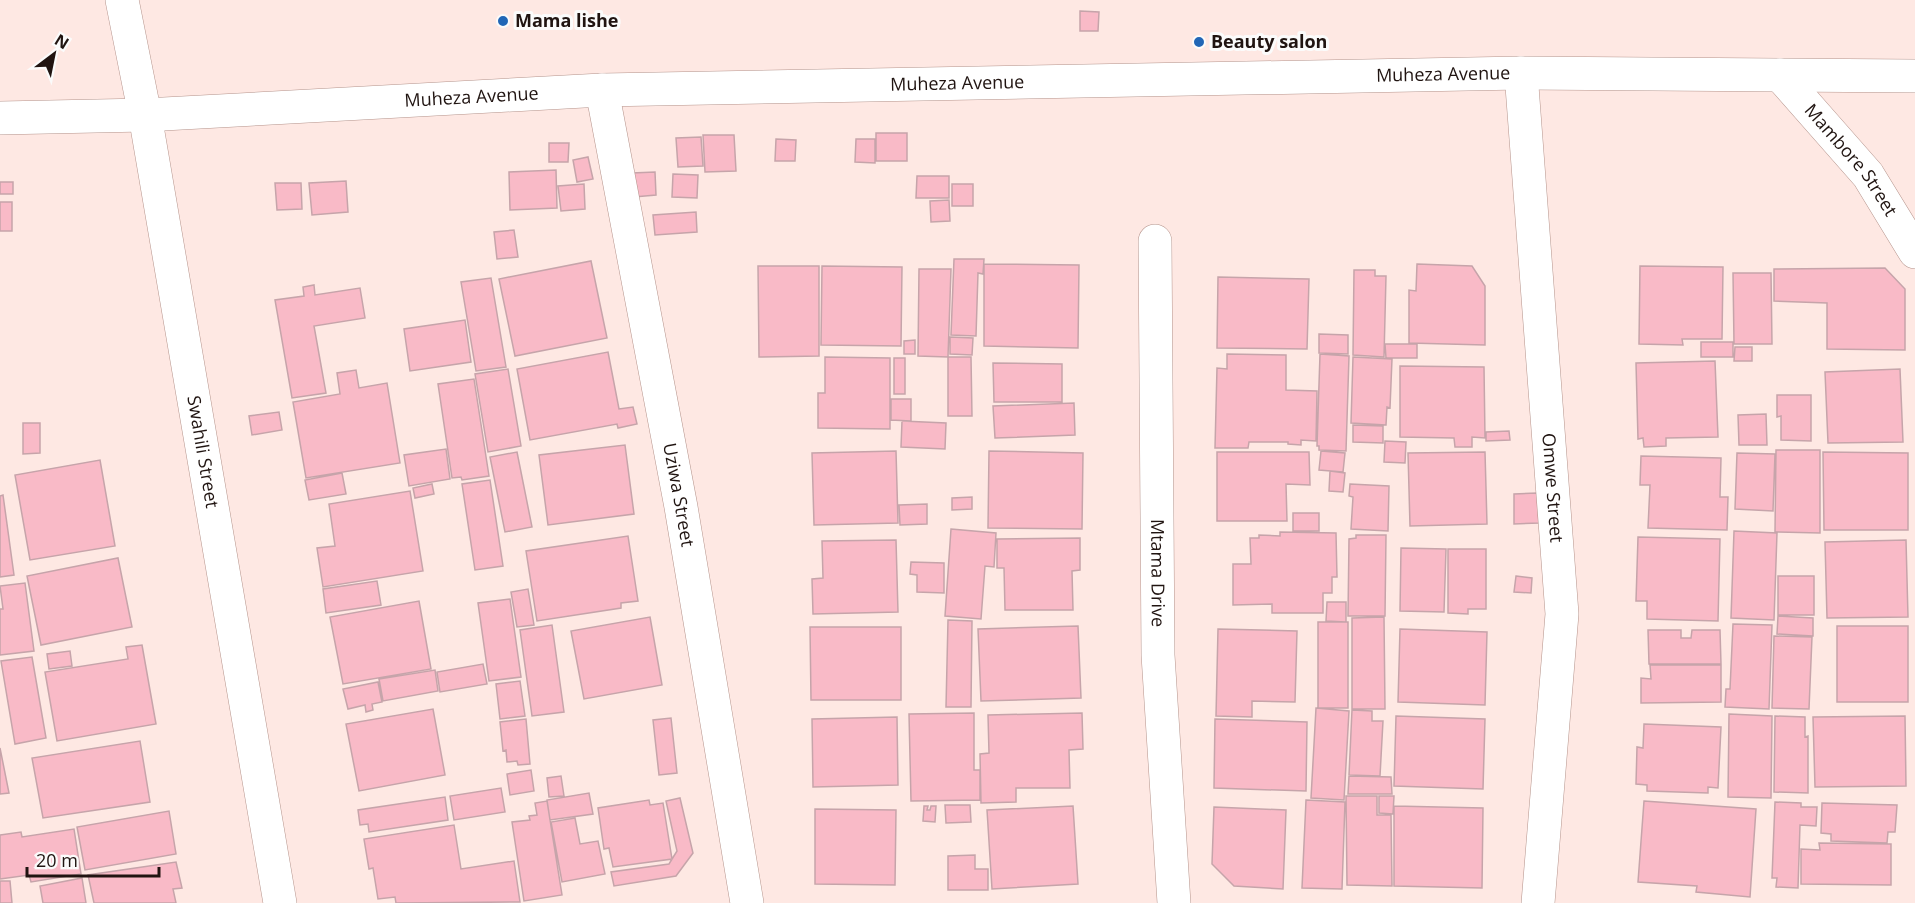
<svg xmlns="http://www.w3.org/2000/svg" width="1915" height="903" viewBox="0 0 1915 903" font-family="'Open Sans',sans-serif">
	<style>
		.building { fill: #f9bac7; stroke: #c6a4aa; stroke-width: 1.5 }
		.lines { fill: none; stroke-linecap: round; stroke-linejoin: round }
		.street-casing { stroke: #b5948c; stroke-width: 34 }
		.secondary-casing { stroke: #b5948c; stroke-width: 34 }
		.street { stroke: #fff; stroke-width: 33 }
		.secondary { stroke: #fff; stroke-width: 33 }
		.poi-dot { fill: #2166b6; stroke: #fbfbfb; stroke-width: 2 }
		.labels { text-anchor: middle; stroke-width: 6; stroke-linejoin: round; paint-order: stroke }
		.poi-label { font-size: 18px; font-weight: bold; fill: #201411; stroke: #fbfbfb; text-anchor: start }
		.street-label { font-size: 18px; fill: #201411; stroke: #fbfbfb }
	</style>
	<rect width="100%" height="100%" fill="#fee8e3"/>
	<path class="building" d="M1080,11L1099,12L1098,31H1080Z
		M876,133H907V161H876Z
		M703,135H734L736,171L705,172Z
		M701,137L703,166L678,167L676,138Z
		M776,139L796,140L795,161H775Z
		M856,139H875V163L855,162Z
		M549,143H569L568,162H549Z
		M588,157L593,179L577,182L573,160Z
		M556,170L557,208L510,210L509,172Z
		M655,172L656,195L634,197L632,173Z
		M673,174L698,175L697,198L672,197Z
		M917,176H949V198H916Z
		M346,181L348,212L312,215L309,183Z
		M0,182H13V194H0Z
		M275,183H301L302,209L277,210Z
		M584,184L585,209L561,211L558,186Z
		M952,184H973V206H952Z
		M949,200L950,221L931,222L930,201Z
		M0,202H12V231H0Z
		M696,212L697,232L655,235L653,215Z
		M514,230L518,257L497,259L494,232Z
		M954,259H984L983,274L978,273L976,336L951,335Z
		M591,261L607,338L515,356L499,279Z
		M984,264L1079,265L1078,348L984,346Z
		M1417,264L1472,266L1485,286V345L1409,343V290L1416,291Z
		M758,266H819V356L759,357Z
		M822,266L902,267L901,346L821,345Z
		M1640,266L1723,267L1722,339H1682L1683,345L1639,344Z
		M1885,268L1905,289V350L1827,349V303L1774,301V269Z
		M919,269H951L948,357L918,356Z
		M1354,270H1375V276H1386L1384,357L1353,355Z
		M1733,273H1771L1772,344H1734Z
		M1218,277L1309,279L1307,349L1217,348Z
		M491,278L506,367L476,371L461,282Z
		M314,285L315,295L360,288L365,318L314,326L326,393L292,398L275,300L304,296L303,287Z
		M465,320L471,362L410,371L404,329Z
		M1319,334L1348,335V354L1319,353Z
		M950,337L973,338L972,355L950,354Z
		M915,340V354H904V341Z
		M1701,342H1733V357H1701Z
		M1385,344H1417V358H1386Z
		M1735,347H1752V361H1734Z
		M608,352L619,409L633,407L637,424L618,428L617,424L530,440L517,369Z
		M1227,354L1286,355V390L1317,391L1316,441L1301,440V445L1288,444V442H1249L1248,448H1215L1217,368L1227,369Z
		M1320,354L1349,356L1346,451L1319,450V446H1317Z
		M825,357L890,358V429L818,428V393H825Z
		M948,357H971L972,416H948Z
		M1353,357L1392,359L1390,408L1387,407L1386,425L1351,423Z
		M894,358H905V394H894Z
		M1715,361L1718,437L1666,438V446L1644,447L1643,438L1638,439L1636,363Z
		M993,363L1062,364V402H994Z
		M1400,366L1484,367L1485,438L1472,437V447H1455L1454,438L1400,437Z
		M508,369L521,446L488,452L475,374Z
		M1900,369L1903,442L1828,443L1825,372Z
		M356,370L359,388L387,383L400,463L306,478L293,402L340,394L337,373Z
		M474,379L489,476L462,480L461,477L452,478L438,384Z
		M1777,395H1811V441L1781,440V416L1777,417Z
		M891,399H911V421L891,420Z
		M1074,403L1075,435L995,438L993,406Z
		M279,412L282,430L252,435L249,416Z
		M1766,414L1767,445H1739L1738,415Z
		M902,421L946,423L945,449L901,447Z
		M23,423H40V453L23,454Z
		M1353,425L1383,426V443L1353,442Z
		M1509,431L1510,440L1486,441V432Z
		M1385,441L1406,442L1405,463L1384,462Z
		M625,445L634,514L548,525L539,455Z
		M446,449L450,479L409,486L404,455Z
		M1776,450H1820V533L1775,532Z
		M896,451L898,523L814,525L812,453Z
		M989,451L1083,453L1082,529L988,528Z
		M1321,451L1345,453L1343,472L1319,470Z
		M517,452L532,527L505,532L490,457Z
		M1217,452H1309L1310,485L1286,484L1287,521H1217Z
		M1485,452L1487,524L1410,526L1408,453Z
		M1823,452L1908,453V530H1824Z
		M1737,453L1775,454L1773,511L1735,509Z
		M1641,456L1721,458L1720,497H1728L1727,530L1648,528L1650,485H1640Z
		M100,460L115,546L30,560L15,475Z
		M1330,471L1345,473L1343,492L1329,491Z
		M342,473L346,494L309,500L305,480Z
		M490,480L503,566L475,570L462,484Z
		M432,484L434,494L415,498L413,488Z
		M1350,484L1389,486L1388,531L1351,529L1353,497L1349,496Z
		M410,491L423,571L323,587L317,548L335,546L329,504Z
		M1537,493L1539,523L1514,524V494Z
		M3,495L14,575L0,577V496Z
		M972,497V509L952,510V498Z
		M927,504V524L900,525L899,505Z
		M1293,513H1319V531H1293Z
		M951,529L996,533L994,567L985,566L981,619L945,616Z
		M1734,531L1777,533L1774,620L1731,618Z
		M1280,532L1336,533L1337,577H1332V593H1323V613H1272V604L1233,605V564H1251L1250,538H1259V535L1280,536Z
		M1356,535H1386L1385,616H1348L1349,539L1356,538Z
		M628,536L638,601L621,603V608L537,621L526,551Z
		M1638,537L1720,539L1718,621L1647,619V601H1636Z
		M1080,538V570L1072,571L1073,610H1005L1004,568H997V539Z
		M896,540L898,612L813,614L812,579L823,578L822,541Z
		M1906,540L1908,617L1827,618L1825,542Z
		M1401,548L1446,549L1444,612L1400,611Z
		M1448,549H1486V609H1468V614L1448,613Z
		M118,558L132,627L41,645L27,576Z
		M911,562L944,563V593L917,592V575L910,574Z
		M1516,576L1532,578L1531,593L1514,592Z
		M1778,576H1814V615H1778Z
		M377,581L381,605L326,613L323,589Z
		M25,583L34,651L0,655V609H3L0,586Z
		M528,589L534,625L517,627L511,592Z
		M510,599L521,677L489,681L478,603Z
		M419,601L431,669L343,684L330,617Z
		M1327,602H1346V622L1326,621Z
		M1778,616L1813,618V636L1777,634Z
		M650,617L662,685L584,699L571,631Z
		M1384,617L1385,709H1352V618Z
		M948,620L972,621L971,707H946Z
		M1318,622H1348V708H1318Z
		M1733,624L1772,625L1769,709L1725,707L1726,689H1730Z
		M552,625L564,712L532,716L520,630Z
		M1078,626L1081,698L981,701L978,629Z
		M1837,626H1908V702H1837Z
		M810,627H901V700H811Z
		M1218,629L1297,631L1295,702L1252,701V717L1216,716Z
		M1400,629L1487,632L1485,705L1398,702Z
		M1648,630H1681V638H1691L1692,630H1720L1721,664H1649Z
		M1774,636L1812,637L1809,709L1772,708Z
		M142,645L156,724L57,741L45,672L128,659L126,647Z
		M70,651L72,666L49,669L47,654Z
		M32,657L46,738L15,744L1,661Z
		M483,664L487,684L440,692L437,672Z
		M1650,665H1721V702L1641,703V678L1651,679Z
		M435,670L438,691L383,701L379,679Z
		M520,681L525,716L500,719L496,684Z
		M378,682L382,702L372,704L373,710L366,712L365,705L348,709L343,689Z
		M1316,708L1349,711L1344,800L1311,798Z
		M433,709L445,775L359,791L346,724Z
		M1352,710L1372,711V721H1383L1380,776L1349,775Z
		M974,713V770H980V800L911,801L909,714Z
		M1082,713L1083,749L1069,750L1070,788H1016V802L981,803L980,754L989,753L988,715Z
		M1729,714L1772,716L1771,798L1728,797Z
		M1396,716L1485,719L1483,789L1394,786Z
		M1775,716L1805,717V737L1808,736V793L1774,792Z
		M1905,716L1906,786L1815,787L1813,717Z
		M897,717L898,785L813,787L812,719Z
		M671,718L677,773L659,775L653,720Z
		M526,719L530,764L518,765L517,761L507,762L506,750L503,751L500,722Z
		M1215,719L1307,722L1306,791L1214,788Z
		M1644,724L1721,727L1718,788L1708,787V793L1647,791V785L1636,784L1637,747L1643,748Z
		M140,741L150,802L43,818L32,758Z
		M0,748L9,793L0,794Z
		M531,770L534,791L510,795L507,774Z
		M561,776L564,796L549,797L547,778Z
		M1349,776L1391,777L1392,794H1348Z
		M501,788L505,812L454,820L450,796Z
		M589,793L593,814L550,820L547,800Z
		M1346,796H1377V815H1391L1392,886L1347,885Z
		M1379,796H1394L1393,814L1379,813Z
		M445,797L448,820L369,832L368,824L360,825L358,810Z
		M680,798L693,853L676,876L614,886L611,872L669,864L677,851L666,801Z
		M649,800L650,805L663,803L672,859L613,867L609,848L604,849L598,808Z
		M1306,800L1345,802L1342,889L1302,888Z
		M547,801L562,895L524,901L512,822L530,820L529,816L537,815L535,803Z
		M1644,801L1756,809L1750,897L1696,892L1697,886L1638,882Z
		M1775,802L1801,803V807H1817L1816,826L1800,825L1798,888L1776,887L1777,878H1772Z
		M1822,803L1897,805L1895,832H1888L1887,843L1831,841V834L1821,833Z
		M945,805H970L971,822L946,823Z
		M924,806H928L927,810H930L931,806H936L935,822L923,821Z
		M1073,806L1078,884L992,889L987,810Z
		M1394,806L1483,808L1482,888L1394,886Z
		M1214,807L1286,810L1283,889L1234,886L1212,864Z
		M815,809L896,810L895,885L815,884Z
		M169,811L176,854L85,870L77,827Z
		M575,818L580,844L598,841L605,874L562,882L551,822Z
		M454,825L461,869L514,861L520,902L396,903L395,897L378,899L373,868L369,869L364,839Z
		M74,829L81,874L31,882L29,875L0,879V835L21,832L22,837Z
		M1819,843L1891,844V885L1801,884V849L1820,850Z
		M975,855V869H988V890H948V856Z
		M176,862L182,888L173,889L176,903H94L88,875Z
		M82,878L86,903H43L40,886Z
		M0,881H10L12,903H0Z"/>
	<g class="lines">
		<defs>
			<g id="street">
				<path id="s1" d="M122,0L145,115L280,903"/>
				<path id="s2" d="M1521,73L1562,614L1538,903"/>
				<path id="s3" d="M1780,75L1868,175L1915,252"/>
				<path id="s4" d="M602,90L681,507L747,903"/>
				<path id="s5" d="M1155,241L1158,655L1174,903"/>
			</g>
			<g id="secondary">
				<path id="s6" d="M0,118L145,115L602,90L1521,73L1915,76"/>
			</g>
		</defs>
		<use href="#street" class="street-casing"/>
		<use href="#secondary" class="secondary-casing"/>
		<use href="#street" class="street"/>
		<use href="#secondary" class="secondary"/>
	</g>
	<g class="poi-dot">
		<circle cx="503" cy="21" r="6"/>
		<circle cx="1199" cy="42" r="6"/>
	</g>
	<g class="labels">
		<g class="poi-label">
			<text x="515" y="27">Mama lishe</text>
			<text x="1211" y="48">Beauty salon</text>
		</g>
		<g class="street-label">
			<text dy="6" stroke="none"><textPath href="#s6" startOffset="1444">Muheza Avenue</textPath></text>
			<text dy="6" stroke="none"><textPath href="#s6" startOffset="958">Muheza Avenue</textPath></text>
			<text dy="6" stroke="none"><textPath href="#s6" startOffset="472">Muheza Avenue</textPath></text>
			<text dy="6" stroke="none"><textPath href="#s3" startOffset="111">Mambore Street</textPath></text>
			<text dy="6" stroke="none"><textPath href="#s1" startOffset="459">Swahili Street</textPath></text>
			<text dy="6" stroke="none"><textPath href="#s2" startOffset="416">Omwe Street</textPath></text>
			<text dy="6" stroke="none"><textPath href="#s4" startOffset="412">Uziwa Street</textPath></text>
			<text dy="6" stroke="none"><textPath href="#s5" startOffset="332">Mtama Drive</textPath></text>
		</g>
	</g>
	<g transform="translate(54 54) rotate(32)" stroke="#fbfbfb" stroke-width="4.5" paint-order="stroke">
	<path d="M0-4.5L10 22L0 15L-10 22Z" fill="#201411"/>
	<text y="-9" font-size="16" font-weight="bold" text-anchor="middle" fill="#201411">N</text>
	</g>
	<path d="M27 867v9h132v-9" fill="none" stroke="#201411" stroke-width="3"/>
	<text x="36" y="867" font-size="18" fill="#201411" stroke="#fbfbfb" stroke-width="4.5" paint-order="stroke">20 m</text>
</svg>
